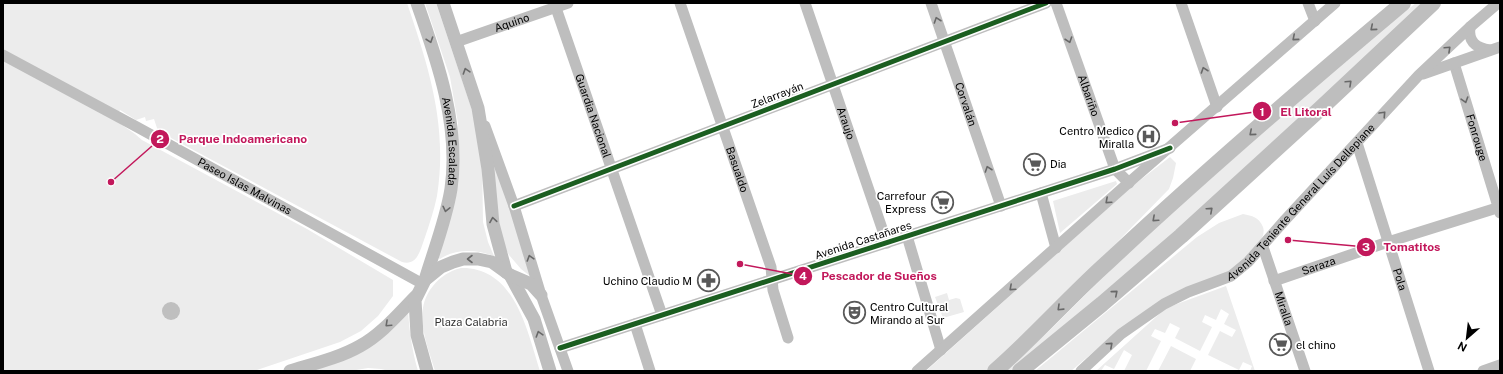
<svg xmlns="http://www.w3.org/2000/svg" width="1503" height="374" viewBox="0 0 1503 374" font-family="'Public Sans',sans-serif">
	<style>
		.green { fill: #ececec }
		.water { fill: #bfbfbf }
		.lines { fill: none; stroke-linecap: round; stroke-linejoin: round }
		.minor { stroke: #bebebe; stroke-width: 11 }
		.major { stroke: #bebebe; stroke-width: 13 }
		.highway { stroke: #bebebe; stroke-width: 16 }
		.cycleway-casing { stroke: #fff; stroke-width: 8 }
		.cycleway { stroke: #1b5e20; stroke-width: 5 }
		.oneway { stroke: #686868 }
		.labels { text-anchor: middle; stroke-width: 3.5; stroke-linejoin: round; paint-order: stroke }
		.street-label { font-size: 11px; fill: #000; stroke: #fff }
		.poi-label { font-size: 11px; fill: #000; stroke: #fff; text-anchor: end }
		.park-label { font-size: 11px; fill: #333; stroke: #fff }
		.leader { fill: none; stroke: #c2185b; stroke-width: 1.5 }
		.callout-dot { fill: #c2185b; stroke: #fff; stroke-width: 1.5 }
		.mark-label { font-size: 12px; text-anchor: middle; font-weight: bold; fill: #fff }
		.callout-label { font-size: 12px; text-anchor: middle; font-weight: bold; fill: #c2185b; stroke: #fff; stroke-width: 3.5; stroke-linejoin: round; paint-order: stroke }
	</style>
	<rect width="100%" height="100%" fill="#fff"/>
	<path class="green" d="M3,3H407C429,68 448,126 437,196C434,211 429,225 424,240C420,251 417,266 402,262L158,131L154,119L146,121L145,117L136,120L120,110L115,120L135,134L142,140L307,229L393,280V296L378,316L361,331L340,342L254,371H3Z
		M425,3H436L476,122L482,157L483,222L488,242L494,256C477,250 456,248 440,259L437,257L458,161V123L450,77Z
		M1416,3H1423L1381,45L1141,263L1010,371H1006L1049,331L1142,239L1359,48Z
		M491,153L532,274L530,276L521,269L509,255L501,240Z
		M1170,157L1176,163L1173,178L1169,189L1019,343L986,371H926L1130,188Z
		M1116,181L1117,184L1060,233L1053,201Z
		M1243,214C1252,216 1259,217 1263,227C1269,244 1232,269 1220,277L1104,343L1071,371H1035L1197,237L1219,223Z
		M461,268C515,267 527,330 540,371H435C427,344 412,311 433,286C440,277 449,271 461,268Z
		M1226,286L1255,371H1250L1252,366L1243,362L1239,370L1208,355L1220,331L1232,337L1236,330L1224,324L1229,314L1221,309L1216,320L1205,315L1202,322L1212,327L1200,351L1175,338L1180,328L1170,323L1165,333L1155,329L1151,336L1161,341L1146,371H1124L1132,355L1124,350L1114,369L1105,365L1101,371H1096L1166,308Z
		M947,293L949,300L956,298L960,299L964,312L943,318L935,297Z
		M408,309C409,330 412,350 418,371H389L381,369L368,368L350,371H309Z
		M1171,346L1196,359L1190,371H1158Z"/>
	<path class="water" d="M162 311a9 9 0 1 1 18 0a9 9 0 1 1-18 0Z"/>
	<g class="lines">
		<g class="minor">
			<path id="s1" d="M680,3L771,267L773,290L788,338"/>
			<path id="s2" d="M805,3L887,243"/>
			<path id="s3" d="M931,3L1001,206"/>
			<path id="s4" d="M1056,3L1115,169L1129,183"/>
			<path d="M1181,3L1217,107"/>
			<path d="M1308,3L1315,21"/>
			<path id="s5" d="M556,8L662,315"/>
			<path d="M1470,27C1468,42 1476,48 1490,50"/>
			<path id="s6" d="M456,42L568,3"/>
			<path id="s7" d="M3,55L137,127L423,284"/>
			<path id="s8" d="M1454,63L1500,213"/>
			<path d="M1423,74L1500,47"/>
			<path d="M485,126L514,206L541,295L568,371"/>
			<path id="s9" d="M1357,143L1429,371"/>
			<path d="M1041,193L1056,248"/>
			<path d="M514,206L1046,3"/>
			<path d="M907,236L941,350"/>
			<path id="s10" d="M1263,247L1305,371"/>
			<path id="s11" d="M1274,281L1388,242L1500,207"/>
			<path d="M635,324L650,371"/>
			<path d="M560,348L1115,169L1170,148"/>
			<path d="M917,371L1126,185L1335,3"/>
			<path id="s12" d="M1081,371L1121,334L1164,304L1188,292L1231,276L1248,262L1285,220L1419,75L1470,27L1498,3"/>
			<path d="M1483,371L1500,365"/>
		</g>
		<g class="major">
			<path id="s13" d="M417,3C438,62 460,126 451,189C446,220 434,250 425,280"/>
			<path d="M443,3L478,108L488,169L493,224L506,272"/>
			<path d="M510,275L534,319L550,371"/>
			<path d="M290,371C313,364 339,358 360,346C382,334 399,313 416,296"/>
			<path d="M427,371L417,335L415,300L425,280L441,267L453,262L463,259H478L492,262L510,275L531,284L541,295"/>
		</g>
		<path class="highway" d="M995,371C1034,337 1069,297 1108,262C1203,173 1303,87 1403,3
			M1020,371L1102,304L1181,236L1320,109L1433,3"/>
		<defs>
			<path id="cycleway" d="M514,206L1046,3
				M560,348L1115,169L1170,148"/>
		</defs>
		<use href="#cycleway" class="cycleway-casing"/>
		<use href="#cycleway" class="cycleway"/>
	</g>
	<defs><path id="oneway-chevron" d="M-2-3.5L2.5 0L-2 3.5" fill="none" stroke-width="1.6" stroke-linecap="round" stroke-linejoin="round"/></defs>
	<g class="oneway">
		<use href="#oneway-chevron" transform="translate(937 20) rotate(-109)"/>
		<use href="#oneway-chevron" transform="translate(1373 28) rotate(140)"/>
		<use href="#oneway-chevron" transform="translate(1295 38) rotate(139)"/>
		<use href="#oneway-chevron" transform="translate(430 40) rotate(71)"/>
		<use href="#oneway-chevron" transform="translate(1069 40) rotate(71)"/>
		<use href="#oneway-chevron" transform="translate(1448 49) rotate(-43)"/>
		<use href="#oneway-chevron" transform="translate(1204 70) rotate(-109)"/>
		<use href="#oneway-chevron" transform="translate(466 71) rotate(-108)"/>
		<use href="#oneway-chevron" transform="translate(1349 83) rotate(-43)"/>
		<use href="#oneway-chevron" transform="translate(1465 100) rotate(73)"/>
		<use href="#oneway-chevron" transform="translate(1383 114) rotate(-47)"/>
		<use href="#oneway-chevron" transform="translate(1252 133) rotate(139)"/>
		<use href="#oneway-chevron" transform="translate(988 169) rotate(-109)"/>
		<use href="#oneway-chevron" transform="translate(1108 201) rotate(138)"/>
		<use href="#oneway-chevron" transform="translate(446 209) rotate(103)"/>
		<use href="#oneway-chevron" transform="translate(1210 210) rotate(-42)"/>
		<use href="#oneway-chevron" transform="translate(1155 219) rotate(138)"/>
		<use href="#oneway-chevron" transform="translate(493 220) rotate(-99)"/>
		<use href="#oneway-chevron" transform="translate(530 258) rotate(-107)"/>
		<use href="#oneway-chevron" transform="translate(470 259) rotate(180)"/>
		<use href="#oneway-chevron" transform="translate(1012 288) rotate(138)"/>
		<use href="#oneway-chevron" transform="translate(1115 293) rotate(-41)"/>
		<use href="#oneway-chevron" transform="translate(1060 308) rotate(136)"/>
		<use href="#oneway-chevron" transform="translate(388 324) rotate(137)"/>
		<use href="#oneway-chevron" transform="translate(539 334) rotate(-107)"/>
		<use href="#oneway-chevron" transform="translate(1110 345) rotate(-42)"/>
	</g>
	<defs>
		<symbol id="hospital-ring" viewBox="-11 -11 22 22"><circle r="9.5" fill="#fff" stroke="#595959" stroke-width="1.5"/><path d="M-5-5h3v3.5h4V-5h3V5h-3V1.5h-4V5h-3Z" fill="#595959"/></symbol>
		<symbol id="supermarket-ring" viewBox="-11 -11 22 22"><circle r="9.5" fill="#fff" stroke="#595959" stroke-width="1.5"/><path d="M-6-5.5h2.5l.6 2H6L4.5 2H-2.5L-4.4-4H-6ZM-1.5 3.2a1.3 1.3 0 1 0 .1 0ZM3 3.2a1.3 1.3 0 1 0 .1 0Z" fill="#595959"/></symbol>
		<symbol id="pharmacy-ring" viewBox="-11 -11 22 22"><circle r="9.5" fill="#fff" stroke="#595959" stroke-width="1.5"/><path d="M-2-6h4v4h4v4h-4v4h-4v-4h-4v-4h4Z" fill="#595959"/></symbol>
		<symbol id="theatre-ring" viewBox="-11 -11 22 22"><circle r="9.5" fill="#fff" stroke="#595959" stroke-width="1.5"/><path d="M-5-5.5Q0-4 5-5.5V0Q5 5 0 6Q-5 5-5 0ZM-3.3-2.5H-1v1.5H-3.3ZM1-2.5H3.3v1.5H1ZM-2.8 1Q0 5.5 2.8 1Z" fill="#595959"/></symbol>
	</defs>
	<g fill-rule="evenodd">
		<use href="#hospital-ring" x="1136" y="124" width="25" height="25"/>
		<use href="#supermarket-ring" x="1022" y="152" width="25" height="25"/>
		<use href="#supermarket-ring" x="930" y="190" width="25" height="25"/>
		<use href="#pharmacy-ring" x="696" y="268" width="25" height="25"/>
		<use href="#theatre-ring" x="842" y="300" width="25" height="25"/>
		<use href="#supermarket-ring" x="1268" y="332" width="25" height="25"/>
	</g>
	<g class="labels">
		<g class="street-label">
			<text dy="4" stroke="none"><textPath href="#s6" startOffset="59">Aquino</textPath></text>
			<text transform="translate(777 95) rotate(-21)" y="4">Zelarrayán</text>
			<text dy="4" stroke="none"><textPath href="#s4" startOffset="98">Albariño</textPath></text>
			<text dy="4" stroke="none"><textPath href="#s3" startOffset="107">Corvalán</textPath></text>
			<text dy="4" stroke="none"><textPath href="#s5" startOffset="114">Guardia Nacional</textPath></text>
			<text dy="4" stroke="none"><textPath href="#s2" startOffset="127">Araujo</textPath></text>
			<text dy="4" stroke="none"><textPath href="#s8" startOffset="78">Fonrouge</textPath></text>
			<text dy="4" stroke="none"><textPath href="#s13" startOffset="143">Avenida Escalada</textPath></text>
			<text dy="4" stroke="none"><textPath href="#s1" startOffset="176">Basualdo</textPath></text>
			<text dy="4" stroke="none"><textPath href="#s7" startOffset="275">Paseo Islas Malvinas</textPath></text>
			<text dy="4" stroke="none"><textPath href="#s12" startOffset="281">Avenida Teniente General Luís Dellepiane</textPath></text>
			<text transform="translate(863 240) rotate(-18)" y="4">Avenida Castañares</text>
			<text dy="4" stroke="none"><textPath href="#s11" startOffset="47">Saraza</textPath></text>
			<text dy="4" stroke="none"><textPath href="#s9" startOffset="143">Pola</textPath></text>
			<text dy="4" stroke="none"><textPath href="#s10" startOffset="65">Miralla</textPath></text>
		</g>
		<g class="poi-label">
			<text x="1134" y="135">Centro Medico<tspan x="1134" dy="13">Miralla</tspan></text>
			<text x="1050" y="168" text-anchor="start">Dia</text>
			<text x="926" y="200">Carrefour<tspan x="926" dy="13">Express</tspan></text>
			<text x="692" y="285">Uchino Claudio M</text>
			<text x="870" y="311" text-anchor="start">Centro Cultural<tspan x="870" dy="13">Mirando al Sur</tspan></text>
			<text x="1296" y="349" text-anchor="start">el chino</text>
		</g>
		<g class="park-label">
			<text x="471" y="326">Plaza Calabria</text>
		</g>
	</g>
	<path class="leader" d="M1175 123L1262 111M111 182L160 139M1288 240L1366 247M740 264L803 276"/>
	<g class="callout-dot">
		<circle cx="1175" cy="123" r="4"/>
		<circle cx="111" cy="182" r="4"/>
		<circle cx="1288" cy="240" r="4"/>
		<circle cx="740" cy="264" r="4"/>
		<circle cx="1262" cy="111" r="10"/>
		<circle cx="160" cy="139" r="10"/>
		<circle cx="1366" cy="247" r="10"/>
		<circle cx="803" cy="276" r="10"/>
	</g>
	<g class="mark-label">
		<text x="1262" y="116">1</text>
		<text x="160" y="143">2</text>
		<text x="1366" y="251">3</text>
		<text x="803" y="280">4</text>
	</g>
	<g class="callout-label">
		<text x="1306" y="116">El Litoral</text>
		<text x="243" y="143">Parque Indoamericano</text>
		<text x="1412" y="251">Tomatitos</text>
		<text x="879" y="280">Pescador de Sueños</text>
	</g>
	<rect width="1503" height="374" fill="none" stroke="#000000" stroke-width="8"/>
	<g transform="translate(1467 338) rotate(208)" stroke="#ffffff" stroke-width="3" paint-order="stroke">
	<path d="M0-3L7 15L0 10L-7 15Z" fill="#000000"/>
	<text y="-6" font-size="11" font-weight="bold" text-anchor="middle" fill="#000000">N</text>
	</g>
</svg>
